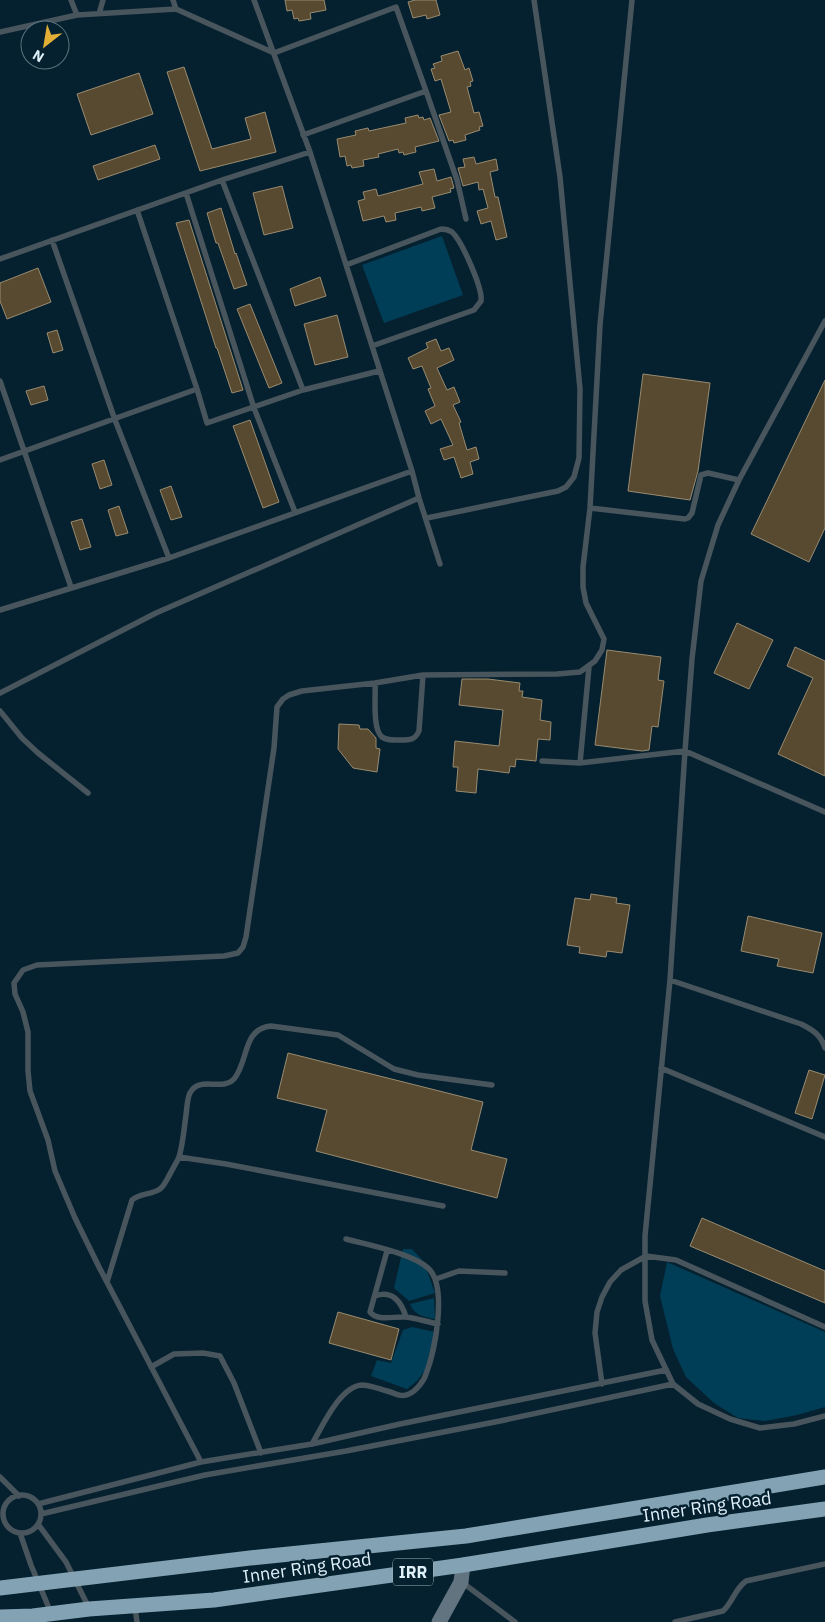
<svg xmlns="http://www.w3.org/2000/svg" width="825" height="1622" viewBox="0 0 825 1622" font-family="'IBM Plex Sans',sans-serif">
	<style>
		.green { fill: #003e57 }
		.building { fill: #574a31; stroke: #998b6f }
		.lines { fill: none; stroke-linecap: round; stroke-linejoin: round }
		.lane { stroke: #49555c; stroke-width: 5.5 }
		.secondary { stroke: #61747f; stroke-width: 15 }
		.highway { stroke: #83a2b3; stroke-width: 15 }
		.labels { text-anchor: middle; stroke-width: 5; stroke-linejoin: round; paint-order: stroke }
		.shield { fill: #05212f; stroke: #9eb2bc; stroke-width: 1 }
		.shield-label { font-size: 16px; font-weight: bold; fill: #dff0f9 }
		.street-label { font-size: 18px; fill: #dff0f9; stroke: #05212f }
	</style>
	<rect width="100%" height="100%" fill="#05212f"/>
	<path class="green" d="M442,236L463,295L384,323L362,265Z
		M403,1249H412L424,1262L435,1293L409,1301L394,1288Z
		M667,1262L825,1332V1407L797,1415L765,1421L738,1418L714,1403L686,1377L673,1349L660,1296Z
		M434,1298L435,1319C424,1317 414,1315 410,1304Z
		M412,1327L435,1332L429,1365L417,1381L407,1389L371,1376L377,1360L391,1363L403,1330Z"/>
	<path class="building" d="M285,0H324L326,10L310,13L311,19L299,21L298,18L294,19L292,10L287,11Z
		M415,0H436L440,15L427,19L426,15L413,18L408,2Z
		M458,51L465,70L469,68L473,81L470,82L471,86L467,87L474,113L479,112L483,126L479,127L480,130L465,135L466,140L454,143L453,140L449,141L439,115L451,112L441,79L435,81L431,69L435,68L433,64L442,61L441,56Z
		M184,67L212,149L251,139L245,118L265,112L276,152L200,171L167,72Z
		M139,73L153,114L91,135L77,94Z
		M418,115L419,118L423,117L424,120L430,118L439,141L415,147L416,152L404,155L403,152L399,153L398,149L378,154L379,157L363,160L364,166L352,168L351,165L347,166L345,156L340,157L337,139L356,135L355,131L368,128L369,131L406,123L405,118Z
		M155,145L160,159L98,180L93,166Z
		M474,157L476,164L496,159L498,170L490,172L495,197H498L507,237L496,240L491,221L481,224L477,211L488,208L483,189L479,190L478,182L463,186L458,168L465,167L463,159Z
		M434,169L437,181L451,177L454,188L450,189L451,192L432,197L435,208L422,211L421,207L395,213L396,220L386,222L384,216L363,221L358,201L365,199L363,192L376,189L378,196L423,184L419,172Z
		M282,186L293,228L264,235L253,193Z
		M221,208L235,254L236,253L247,285L234,289L218,243H216L207,213Z
		M189,220L243,390L232,393L217,348H216L176,223Z
		M38,268L51,302L7,319L0,301V283Z
		M320,277L326,296L295,306L290,289Z
		M250,304L282,383L269,388L237,309Z
		M337,315L348,357L315,365L304,324Z
		M57,330L63,350L53,353L47,333Z
		M436,339L441,351L449,348L454,360L437,368L447,390L454,387L460,402L453,405L461,422L459,423L467,450L476,447L479,459L470,462L473,474L461,478L454,457L444,460L440,449L453,445L441,419L431,424L425,411L435,406L428,389L431,388L422,366L413,369L408,358L428,348L426,343Z
		M643,374L710,383L698,471L690,500L628,491Z
		M825,380V528L809,562L751,534Z
		M44,386L48,400L31,405L26,391Z
		M250,420L279,502L263,508L233,426Z
		M104,460L112,485L100,489L92,464Z
		M171,486L182,517L171,520L160,490Z
		M119,506L128,533L116,536L108,510Z
		M82,519L91,547L80,550L71,522Z
		M737,623L773,640L749,689L714,673Z
		M795,647L825,661V776L778,754L813,678L787,666Z
		M607,650L661,657L658,680L664,681L658,727L652,726L649,750L642,751L595,745Z
		M462,679H488L520,683L519,691H523L522,697L542,700L540,720L551,722L550,740L538,739L536,761L516,759L515,767L510,766L509,773L478,769L476,793L456,791L458,767H453L455,741L499,746L503,710L459,705Z
		M339,724L359,725L360,729H368L376,738V748L380,749L377,772L353,768L338,749Z
		M591,894L617,898L616,903L630,905L622,953L607,951L606,957L579,953L580,947L567,945L575,898L590,900Z
		M748,916L822,933L813,973L777,966L779,959L741,951Z
		M288,1053L483,1102L471,1150L507,1159L497,1198L316,1151L327,1110L277,1098Z
		M809,1070L825,1075L812,1119L795,1113Z
		M702,1218L825,1271V1303L690,1246Z
		M338,1312L399,1329L391,1360L329,1343Z"/>
	<g class="lines">
		<path class="lane" d="M71,0L77,15L176,9
			M173,0L176,9L274,53L396,7L426,91L303,135
			M99,14L103,0
			M0,32L77,15
			M426,91L457,180L466,219
			M222,180L303,390L379,371
			M186,193L254,408L295,512
			M137,210L197,389
			M52,240L115,420L169,558
			M0,259L222,180L310,152
			M346,265L441,229C445,229 449,230 452,232C462,241 483,289 481,301L474,310L372,346
			M825,321L739,480L718,525L701,581L692,659L685,751L825,812
			M0,381L71,587
			M0,460L197,389L207,423L303,390
			M419,498L440,564
			M590,508L685,519L688,518L692,513L701,475L708,473L739,480
			M427,518L558,491L566,487L574,477L579,458L580,389L560,177L534,0
			M0,610L169,558L412,471L310,152L254,0
			M375,683C376,696 372,729 382,737C387,741 394,740 401,740C410,740 415,740 419,731L423,675
			M0,693L156,613L419,498L412,471
			M0,711L22,738L38,753L88,793
			M542,761L580,763L685,751L670,980L801,1024C813,1030 821,1035 825,1048
			M580,763L589,667
			M670,980L645,1236V1301L652,1340L673,1384L698,1404L730,1419L760,1428L794,1424L825,1416
			M661,1068L825,1137
			M179,1157L226,1164L443,1206
			M387,1251L370,1312C378,1322 394,1316 406,1317C416,1318 427,1322 438,1324
			M436,1279L459,1271L505,1273
			M107,1282L132,1200C140,1193 151,1195 160,1189C165,1185 167,1179 170,1174C173,1168 177,1162 179,1157C183,1144 184,1129 186,1115C187,1108 187,1099 190,1093C199,1075 222,1092 234,1079C249,1061 242,1029 271,1026L338,1035L394,1069L418,1075L492,1085
			M375,1296C392,1290 401,1301 406,1317
			M151,1367L174,1354L203,1353L220,1356L234,1383L261,1453
			M602,1384L595,1333L597,1312L602,1297L610,1282L621,1270L646,1256L676,1260L825,1327
			M312,1444C322,1427 340,1386 362,1385C370,1385 379,1389 387,1391C395,1393 401,1398 409,1394C416,1391 424,1381 426,1374C435,1351 448,1286 428,1268C411,1253 368,1245 346,1239
			M201,1462L99,1267L75,1218L55,1171L48,1140L30,1091L28,1071V1032L23,1012L15,994L14,983L23,970L37,965L224,956L238,953L243,947L246,937L274,748L277,707L283,699L289,695L302,691L375,683L423,675L557,674L580,672L595,661L602,650L604,639L586,603L583,587V567L590,508L600,325L632,0
			M0,1477L19,1496
			M3 1514a19 19 0 1 1 38 0a19 19 0 1 1-38 0Z
			M38,1504L201,1462L312,1444L400,1424L666,1370
			M41,1514L205,1475L346,1451L500,1421L673,1384
			M38,1524L66,1562L89,1608
			M20,1533L31,1565L51,1613
			M463,1583L515,1622
			M135,1607L137,1622
			M675,1622L723,1611C733,1602 734,1590 746,1581L825,1564"/>
		<path class="secondary" d="M439,1622L461,1582L463,1565"/>
		<path class="highway" d="M0,1588L250,1558L466,1536L825,1477
			M0,1617L33,1616L89,1609L214,1600L463,1565L707,1525L825,1509"/>
	</g>
	<g class="labels">
		<rect class="shield" x="393" y="1558.5" width="40" height="27" rx="4"/>
		<g class="shield-label">
			<text x="413" y="1578">IRR</text>
		</g>
		<g class="street-label">
			<text transform="translate(707 1507) rotate(-8)" y="6">Inner Ring Road</text>
			<text transform="translate(307 1568) rotate(-8)" y="6">Inner Ring Road</text>
		</g>
	</g>
	<g transform="translate(45 45) rotate(211)"><circle r="24" fill="#05212f" stroke="#5c7480"/>
	<path d="M0-4L9 19L0 12L-9 19Z" fill="#e3ae35"/>
	<text y="-8" font-size="14" font-weight="bold" text-anchor="middle" fill="#dff0f9">N</text>
	</g>
</svg>
